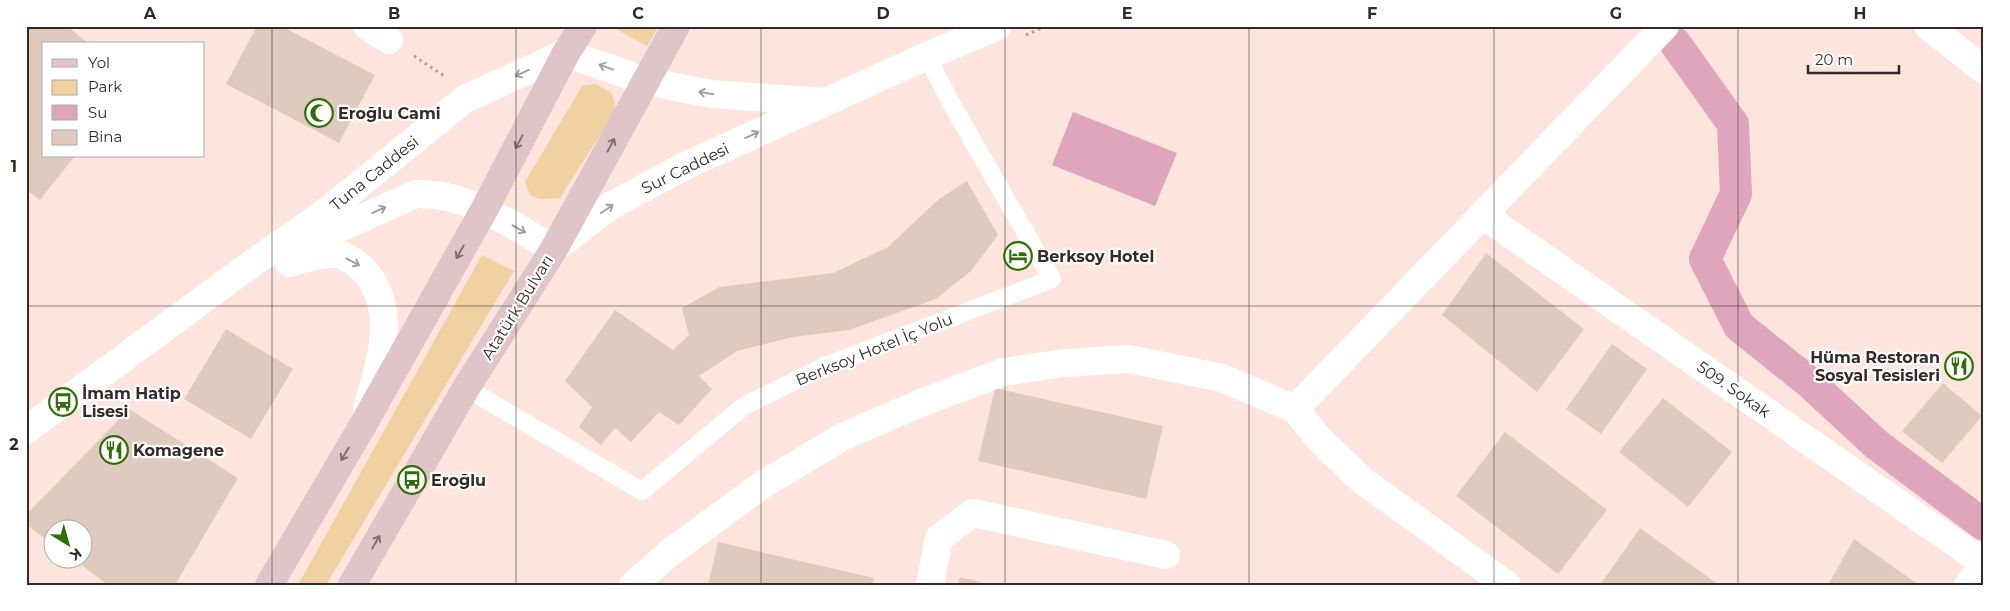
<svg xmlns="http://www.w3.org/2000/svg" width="2010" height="611" viewBox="0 0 2010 611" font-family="Montserrat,sans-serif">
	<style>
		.green { fill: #f1d0a2 }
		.water { fill: #dfa5bc }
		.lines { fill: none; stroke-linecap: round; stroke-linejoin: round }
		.canal { stroke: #dfa5bc; stroke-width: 32 }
		.building { fill: #dfcbbe }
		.path { stroke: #b19f99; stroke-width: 3; stroke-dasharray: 2.5 4; stroke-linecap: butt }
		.service { stroke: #fff; stroke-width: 18 }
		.minor { stroke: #fff; stroke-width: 28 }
		.secondary { stroke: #fff; stroke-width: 28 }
		.primary { stroke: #dfc5c7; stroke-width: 28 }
		.oneway { stroke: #a39f9e }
		.oneway2 { stroke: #80706f }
		.grid { fill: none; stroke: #332a27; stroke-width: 1; stroke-opacity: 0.55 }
		.labels { text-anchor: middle; stroke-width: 4.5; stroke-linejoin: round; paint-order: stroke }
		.poi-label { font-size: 16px; font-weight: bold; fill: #332a27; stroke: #fff; text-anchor: start }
		.street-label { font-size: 16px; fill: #332a27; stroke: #fff }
		.neatline { fill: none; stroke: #332a27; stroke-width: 2 }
		.grid-label { font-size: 16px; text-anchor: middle; font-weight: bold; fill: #332a27 }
	</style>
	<rect width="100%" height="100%" fill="#fde5de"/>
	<path class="green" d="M618,26H659L647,46L616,29Z
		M596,84L612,93L616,110L560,198L540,199L530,195L525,182L582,86Z
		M482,255L514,271L326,585H298Z"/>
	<path class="water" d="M1073,112L1177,153L1155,206L1052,165Z"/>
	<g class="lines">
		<path class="canal" d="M1675,43L1733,124L1736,194L1705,259L1739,326L1810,383L1876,444L1984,525"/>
	</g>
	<path class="building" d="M26,26H67L89,44H44V156H75L40,200L26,189Z
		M257,26H281L375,75L339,143L226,84Z
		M967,181L998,235L971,271L936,299L849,330L793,337L737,351L699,376L712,389L679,425L659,412L631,442L615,428L601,445L579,427L592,407L565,381L615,310L673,350L689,335L682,308L719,287L833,273L888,247L939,199Z
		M1486,253L1584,329L1537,392L1442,315Z
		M226,329L293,369L251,439L184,399Z
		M1612,344L1647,369L1601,434L1566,409Z
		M1943,383L1982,416L1942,463L1902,431Z
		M995,388L1163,426L1146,499L978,461Z
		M1663,398L1732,452L1688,507L1619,452Z
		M129,409L238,478L175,585H108L72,558H82V528H52V544L26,524V515Z
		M1505,432L1607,510L1558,574L1456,496Z
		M1640,528L1719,585H1600Z
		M1854,539L1919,585H1828Z
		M718,542L874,578L872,585H708Z
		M960,577L987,584V585H958Z"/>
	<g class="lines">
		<path class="path" d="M1026,35L1046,26
			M414,56L446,77"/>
		<path class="service" d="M466,388L642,491L744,406L825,366L1052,279L950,101L927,56"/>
		<path class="minor" d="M367,26L389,40
			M1483,215L1984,563
			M1295,409L1665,26
			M633,585L672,551L762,485L842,437L921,403L1003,372L1064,363L1129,359L1222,378L1295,409L1319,439L1363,481L1507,585
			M930,585L939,538L973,513L1166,555
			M1968,585L1984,565"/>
		<path class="secondary" d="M1928,26L1984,70
			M295,248L416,194C466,192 512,225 554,249L610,206L687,165L927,56L998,26
			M289,263C303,260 321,253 334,254C345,254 360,265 366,273C399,313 379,365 367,409
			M26,430L239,273L327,211L465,99L566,53L645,81L711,94L824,102"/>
		<path class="primary" d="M269,585L363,425L484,210L566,53L583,26
			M352,585L466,388L554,249L676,26"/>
	</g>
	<defs><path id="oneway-shaft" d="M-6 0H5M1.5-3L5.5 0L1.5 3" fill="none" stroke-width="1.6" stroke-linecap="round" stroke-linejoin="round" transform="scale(1.25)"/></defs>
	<g class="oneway">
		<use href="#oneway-shaft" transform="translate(606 67) rotate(-160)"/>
		<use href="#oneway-shaft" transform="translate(522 73) rotate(155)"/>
		<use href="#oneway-shaft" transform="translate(706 93) rotate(-171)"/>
		<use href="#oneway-shaft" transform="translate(752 135) rotate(-25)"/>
		<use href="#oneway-shaft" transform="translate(607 209) rotate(-35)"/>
		<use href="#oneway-shaft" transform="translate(379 210) rotate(-24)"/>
		<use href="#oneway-shaft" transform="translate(519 229) rotate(29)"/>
		<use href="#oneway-shaft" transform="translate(353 262) rotate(28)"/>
	</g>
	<g class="oneway2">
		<use href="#oneway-shaft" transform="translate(519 142) rotate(118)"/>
		<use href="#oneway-shaft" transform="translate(611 145) rotate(-62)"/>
		<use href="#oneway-shaft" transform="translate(460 252) rotate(119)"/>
		<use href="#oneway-shaft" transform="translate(345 454) rotate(121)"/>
		<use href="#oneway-shaft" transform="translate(376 542) rotate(-60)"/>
	</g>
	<path class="grid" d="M272,26V585M516,26V585M761,26V585M1005,26V585M1249,26V585M1494,26V585M1738,26V585M26,306H1984"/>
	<defs>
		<symbol id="mosque-ring" viewBox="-11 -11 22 22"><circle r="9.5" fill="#fff" stroke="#2d6e05" stroke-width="1.5"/><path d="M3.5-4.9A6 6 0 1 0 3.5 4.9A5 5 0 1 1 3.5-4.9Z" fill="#2d6e05"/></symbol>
		<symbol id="hotel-ring" viewBox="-11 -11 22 22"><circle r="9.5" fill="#fff" stroke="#2d6e05" stroke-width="1.5"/><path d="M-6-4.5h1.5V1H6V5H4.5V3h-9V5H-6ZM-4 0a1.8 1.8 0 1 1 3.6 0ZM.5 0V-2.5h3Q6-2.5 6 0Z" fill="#2d6e05"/></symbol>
		<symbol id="restaurant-ring" viewBox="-11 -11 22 22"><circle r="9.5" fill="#fff" stroke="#2d6e05" stroke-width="1.5"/><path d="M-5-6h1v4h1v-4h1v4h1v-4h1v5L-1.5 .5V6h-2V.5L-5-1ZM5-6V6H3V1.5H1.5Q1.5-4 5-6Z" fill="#2d6e05"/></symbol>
		<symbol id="bus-ring" viewBox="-11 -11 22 22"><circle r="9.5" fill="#fff" stroke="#2d6e05" stroke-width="1.5"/><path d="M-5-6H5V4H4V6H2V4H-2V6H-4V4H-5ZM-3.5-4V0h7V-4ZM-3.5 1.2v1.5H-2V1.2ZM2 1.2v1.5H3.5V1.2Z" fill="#2d6e05"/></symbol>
	</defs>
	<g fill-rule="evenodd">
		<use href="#mosque-ring" x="303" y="97" width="32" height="32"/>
		<use href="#hotel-ring" x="1002" y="240" width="32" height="32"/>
		<use href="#restaurant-ring" x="1943" y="350" width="32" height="32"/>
		<use href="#bus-ring" x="47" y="386" width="32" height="32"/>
		<use href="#restaurant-ring" x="98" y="434" width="32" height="32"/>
		<use href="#bus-ring" x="396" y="464" width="32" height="32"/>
	</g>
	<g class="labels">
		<g class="poi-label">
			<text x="338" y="119">Eroğlu Cami</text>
			<text x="1037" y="262">Berksoy Hotel</text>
			<text x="1940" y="363" text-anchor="end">Hüma Restoran<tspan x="1940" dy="18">Sosyal Tesisleri</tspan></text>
			<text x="82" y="399">İmam Hatip<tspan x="82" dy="18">Lisesi</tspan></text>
			<text x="133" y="456">Komagene</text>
			<text x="431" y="486">Eroğlu</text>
		</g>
		<g class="street-label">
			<text transform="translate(685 168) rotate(-26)" y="6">Sur Caddesi</text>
			<text transform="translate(374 173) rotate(-39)" y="6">Tuna Caddesi</text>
			<text transform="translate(517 307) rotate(-58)" y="6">Atatürk Bulvarı</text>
			<text transform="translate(874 349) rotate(-22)" y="6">Berksoy Hotel İç Yolu</text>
			<text transform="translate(1734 389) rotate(35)" y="6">509. Sokak</text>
		</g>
	</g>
	<rect width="2010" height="611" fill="none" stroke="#ffffff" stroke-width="55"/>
	<rect x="42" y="42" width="162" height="115" fill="#ffffff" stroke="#adaaa9"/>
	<rect x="52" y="59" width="25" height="8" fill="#dfc5c7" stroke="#adaaa9"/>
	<text x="88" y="68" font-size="15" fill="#332a27">Yol</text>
	<rect x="52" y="80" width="25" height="15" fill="#f1d0a2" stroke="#adaaa9"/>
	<text x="88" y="92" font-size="15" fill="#332a27">Park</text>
	<rect x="52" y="105" width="25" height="15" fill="#dfa5bc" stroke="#adaaa9"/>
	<text x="88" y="118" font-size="15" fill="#332a27">Su</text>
	<rect x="52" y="130" width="25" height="15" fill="#dfcbbe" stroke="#adaaa9"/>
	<text x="88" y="142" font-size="15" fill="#332a27">Bina</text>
	<g transform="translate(68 544) rotate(143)"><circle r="24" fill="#ffffff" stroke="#adaaa9"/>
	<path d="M0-4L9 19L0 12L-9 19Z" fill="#2d6e05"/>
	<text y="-8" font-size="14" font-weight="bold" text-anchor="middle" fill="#332a27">K</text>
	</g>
	<path d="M1808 65v8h91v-8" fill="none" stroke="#332a27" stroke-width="2.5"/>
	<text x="1815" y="65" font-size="15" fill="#332a27" stroke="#ffffff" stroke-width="4" paint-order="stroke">20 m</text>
	<rect x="28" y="28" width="1954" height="556" class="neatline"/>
	<g class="grid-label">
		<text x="150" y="19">A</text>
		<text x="394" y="19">B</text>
		<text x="638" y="19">C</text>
		<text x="883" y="19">D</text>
		<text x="1127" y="19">E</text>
		<text x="1372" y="19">F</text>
		<text x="1616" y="19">G</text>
		<text x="1860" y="19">H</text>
		<text x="14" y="172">1</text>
		<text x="14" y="450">2</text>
	</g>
</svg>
